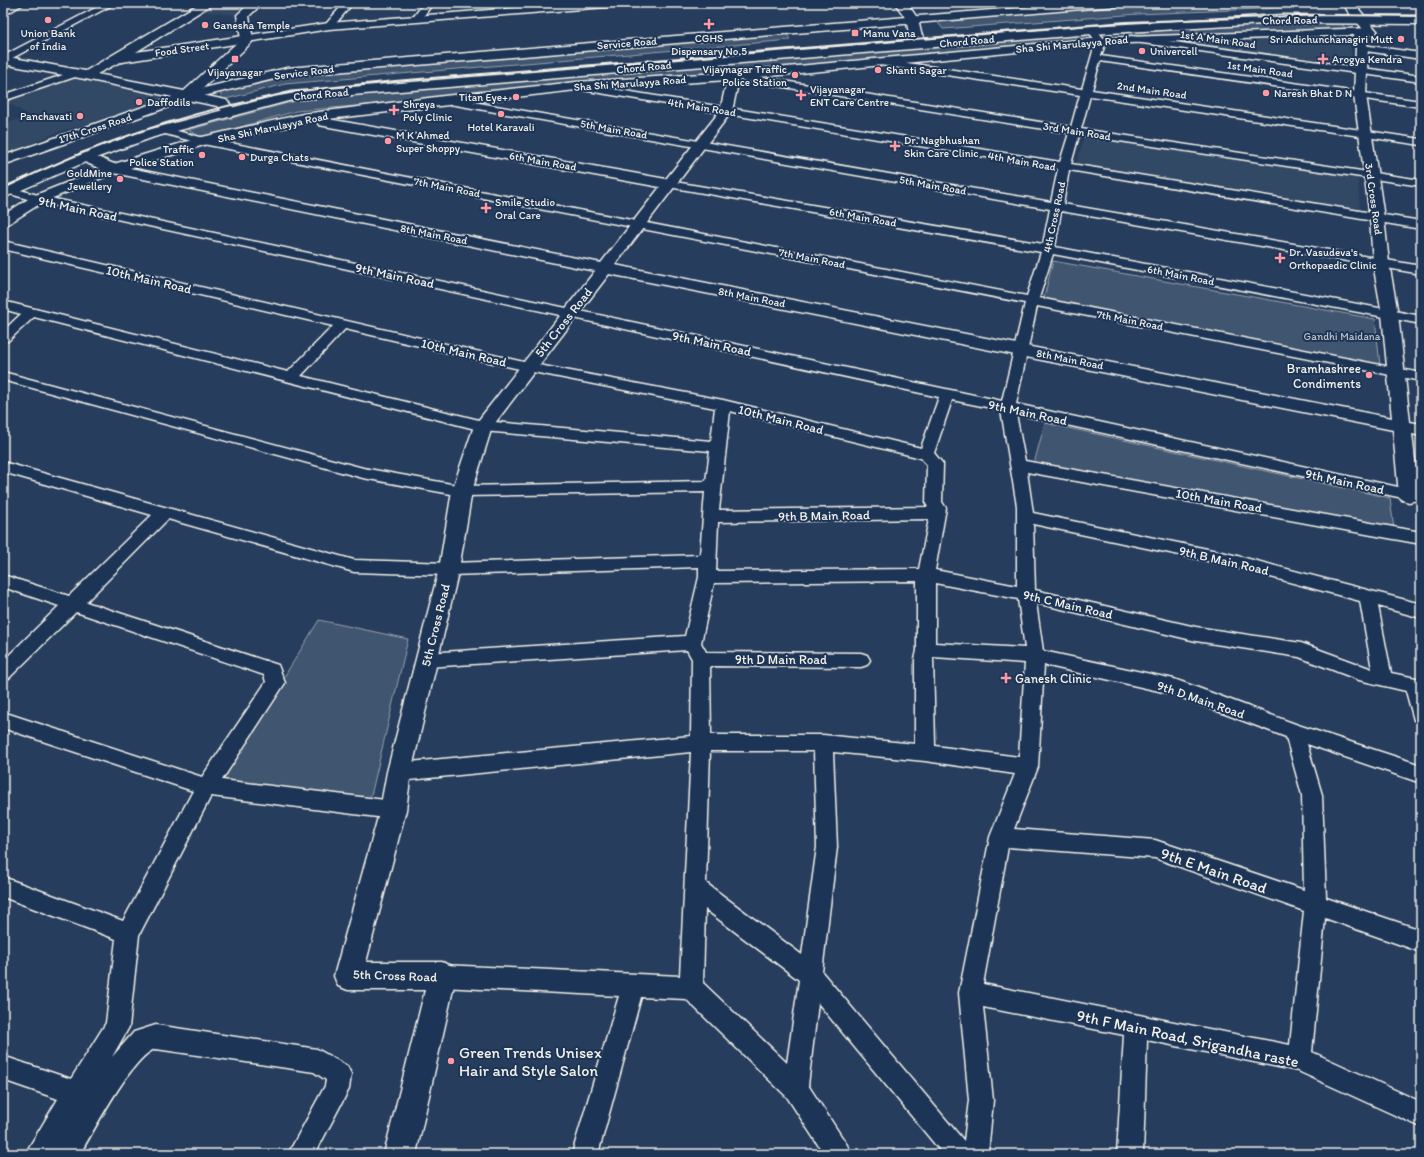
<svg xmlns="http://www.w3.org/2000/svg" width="1424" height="1157" viewBox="0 0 1424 1157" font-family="Itim,sans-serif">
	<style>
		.built { fill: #334966 }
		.green { fill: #40546f; stroke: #9aa2ac }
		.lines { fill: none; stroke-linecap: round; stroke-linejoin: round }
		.minor-casing { stroke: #f4f1e8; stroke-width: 3 }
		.tertiary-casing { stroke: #f4f1e8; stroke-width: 3 }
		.secondary-casing { stroke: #f4f1e8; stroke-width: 3 }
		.primary-casing { stroke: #f4f1e8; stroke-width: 3 }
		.minor { fill: #1d3557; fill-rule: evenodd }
		.tertiary { fill: #1d3557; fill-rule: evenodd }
		.secondary { fill: #1d3557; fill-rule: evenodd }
		.primary { fill: #1d3557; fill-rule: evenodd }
		.rail-far1 { stroke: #f4f1e8; stroke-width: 2 }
		.rail { stroke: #f4f1e8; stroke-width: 2.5 }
		.poi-dot { fill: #ff9aa2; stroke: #1d3557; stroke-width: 1.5 }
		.labels { text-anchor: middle; stroke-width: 4; stroke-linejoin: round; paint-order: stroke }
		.far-street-label { font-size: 11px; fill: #f4f1e8; stroke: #1d3557 }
		.far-poi-label { font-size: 11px; fill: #f4f1e8; stroke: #1d3557; text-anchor: start }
		.far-park-label { font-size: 11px; fill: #bec2c4; stroke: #1d3557 }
		.street-label { font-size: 13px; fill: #f4f1e8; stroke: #1d3557 }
		.poi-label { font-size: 13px; fill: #f4f1e8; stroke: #1d3557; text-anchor: end }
		.near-street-label { font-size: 16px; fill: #f4f1e8; stroke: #1d3557 }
		.near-poi-label { font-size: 16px; fill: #f4f1e8; stroke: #1d3557; text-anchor: start }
	</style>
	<rect width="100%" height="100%" fill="#263d5d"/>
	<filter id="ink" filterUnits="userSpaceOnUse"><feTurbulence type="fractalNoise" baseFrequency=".025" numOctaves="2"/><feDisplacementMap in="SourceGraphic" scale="8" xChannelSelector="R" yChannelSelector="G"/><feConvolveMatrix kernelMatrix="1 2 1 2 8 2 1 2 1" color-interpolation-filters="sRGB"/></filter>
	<g filter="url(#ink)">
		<path class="built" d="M212,3H250L236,15L199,11Z
			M1348,35L1354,69L1142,40Z
			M74,78L172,99L58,132L3,155V124L30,116L4,100Z
			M1085,134L1358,178L1360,213L1076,166Z"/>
		<path class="green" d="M1133,3H1328L1331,6L1138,14L943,29L935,19Z
			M1337,20L1348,30L1128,38L1119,30Z
			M786,31L790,40L285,84L222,100L220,90L290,73Z
			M1079,33L1089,39L865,63L296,111L202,138L188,130L325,93L683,68Z
			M1053,261L1375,319L1380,365L1043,302Z
			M1045,423L1390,498L1394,530L1033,467Z
			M319,620L408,639L369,804L221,780Z"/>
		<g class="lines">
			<defs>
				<path id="minor" d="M14,3H25L3,16V9Z
					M105,3H116L3,63V56Z
					M344,3H353L332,28H326V24Z
					M424,3H433L420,21H414L412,19Z
					M498,3H506L499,15H493L492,13Z
					M1092,27L1095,28L1106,41L1101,56L1421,101V107L1100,61L1092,90L1421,139V145L1090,96L1081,129L1421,180V186L1079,135L1071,164L1421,221V229L1069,170L1063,204L1421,266V274L1061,211L1055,247L1421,316V324L1053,254L1039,298L1421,373V381L1037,306L1016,404L1421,492V502L1016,414L1025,461L1421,532V544L1027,472L1033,513L1222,552L1421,604V618L1378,606L1391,673L1421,679V722L1414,720L1406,691L1359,680L1299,657L1196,641L1036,603L1043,651L1174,679L1298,725L1421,765V783L1307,744L1322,795L1326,898L1421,930V952L1325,918L1312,1052L1421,1102V1127L1298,1071L1147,1040L1143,1154H1117L1124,1035L983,1007L993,1100L988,1154H943L818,1003L808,1085L847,1145L851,1154H824L787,1097L686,999L641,997L598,1154H572L619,996L442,987L434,984L431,976L434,968L442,965L680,976L691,752L399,781L392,778L389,772L392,766L399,763L691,736L692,659L687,650L427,667L421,665L418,660L421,655L427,653L685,636L699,577V567L449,575L354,572L168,519L86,602L278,665L285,683L222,780L393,801L400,804L403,810L400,816L393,819L211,796L139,935L129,1027L112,1057L134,1032L156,1025L317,1049L347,1066L351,1074L349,1089L315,1154H288L325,1086L326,1080L314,1072L156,1049C134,1053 93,1132 80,1154H53L56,1149L52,1154H25L58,1099L3,1080V1056L71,1079L106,1023L116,939L3,897V877L123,921L193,791L3,728V712L202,777L266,682L264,675L76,612L9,678L3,680V661L59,606L3,587V575L69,596L152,515L3,472V462L354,560L449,563L700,555L705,492L462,496L363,478L3,380V372L363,468L462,486L706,481L710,451L483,431L34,317L8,341L3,342V331L21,314L3,309V301L288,372L333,326L3,249V241L528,363L723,400L921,448L939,397L38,202L3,192V185L41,196L1002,401L1025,303L203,144L158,132L157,130L162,127L204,138L1027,296L1041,252L669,187L663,184L669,181L1043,244L1050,209L444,103L439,100L444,97L1051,202L1058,169L576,89L571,86L576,83L1060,162L1069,133L734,79L729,76L734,73L1071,127L1080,95L880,65L875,62L880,59L1082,89L1096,41L1087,30ZM345,329L528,371L715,408L711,441L483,421L301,376ZM952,400L1001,410L1017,506V586L935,570L946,508L942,502L943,464L934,453ZM730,411L921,458L927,465L926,504L928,507L719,510ZM929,519L919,569L716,571L718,522ZM1033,524L1222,564L1360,601L1372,669L1301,643L1196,627L1035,590ZM917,581V651L915,659V744L823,735H711L710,666L861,667L867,665L870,660L867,655L861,653L706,652L701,643L714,583ZM935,583L1018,599L1025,648L935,643ZM933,657L1025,663L1019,757L935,746ZM1044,665L1172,694L1286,737L1302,795L1304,890L1155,840L1014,829L1038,767ZM710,751H814L817,847L802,955L706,883ZM833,752L925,761L1015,774L990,837L959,993L969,1100L964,1141L822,972L837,847ZM1008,847L1155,858L1304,911L1290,1045L983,984ZM705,909L799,980L787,1063L703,983Z
					M1131,36L1421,76V82L1128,41V37Z
					M1362,45L1421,53V59L1359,50L1357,48Z
					M78,70L83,73L81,75L3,101V95Z"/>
				<path id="tertiary" d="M577,3H624L619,6L329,29L116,63L110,59L116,55L329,23Z
					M1077,3H1122L1117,6L287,76L191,99L3,165V156L183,93L287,68Z
					M1371,28L1377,31L1366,37L1368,48L1366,95L1384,218L1389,263L1398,314L1410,422L1421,424V436L1412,434L1419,495L1416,500L1409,502L1402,500L1399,495L1393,430L609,274L492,427L472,491L459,569L411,772L406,810L366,962H442L452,966L456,976L416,1154H384L425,990H348L338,986L334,976L380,810L387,772L439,569L452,491L474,426L595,271L114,173L43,202L8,224L3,225V215L33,196L101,169L80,160L78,157L80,154H90L114,164L198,138L303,114L444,96L576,82L734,72L1101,38ZM1354,35L1356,48L1354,95L1370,218L1373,263L1382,314L1392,418L615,265L732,111L739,79L1101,44ZM727,80L720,111L666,179L328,119L576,90ZM319,120L317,122L319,125L324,126L660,187L601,263L130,168L207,144Z
					M3,56L85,71L91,75L85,79L3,64Z"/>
				<path id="secondary" d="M200,3H214L120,62L97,74L184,91L241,39L237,15L250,3H263L249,16L253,40L251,43L197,94L226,100L238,112L236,115H226L217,106L85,79L79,75Z
					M895,3H907L918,19L921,33L928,44L926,47H918L909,33L906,19Z
					M1344,3H1356L1357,7L1377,31L1375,34H1367L1347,10Z"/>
				<path id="primary" d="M1283,15L1421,16V24L1283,23L1092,34L292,100L154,137L90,160L3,198V188L80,154L144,131L291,92L1092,26Z"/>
			</defs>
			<use href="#minor" class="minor-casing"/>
			<use href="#tertiary" class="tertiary-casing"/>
			<use href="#secondary" class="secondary-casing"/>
			<use href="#primary" class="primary-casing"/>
			<use href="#minor" class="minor"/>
			<use href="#tertiary" class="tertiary"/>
			<use href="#secondary" class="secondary"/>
			<use href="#primary" class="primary"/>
			<path class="rail-far1" d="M6,187C96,143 191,110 290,93C324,87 360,85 395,81L1126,22L1326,15L1421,16"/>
			<path class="rail" d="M3,189L8,186"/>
		</g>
	</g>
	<g class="poi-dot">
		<circle cx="48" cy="20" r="4"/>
		<path d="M707 18h4v4h4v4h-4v4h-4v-4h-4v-4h4z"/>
		<circle cx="205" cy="25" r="4"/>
		<rect x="851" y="29" width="8" height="8" rx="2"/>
		<circle cx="1401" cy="39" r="4"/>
		<circle cx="1142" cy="51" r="4"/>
		<rect x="231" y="55" width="8" height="8" rx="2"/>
		<path d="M1321 53h4v4h4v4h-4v4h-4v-4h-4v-4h4z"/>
		<circle cx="878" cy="70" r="4"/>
		<circle cx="795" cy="75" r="4"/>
		<circle cx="1266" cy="93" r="4"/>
		<path d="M799 89h4v4h4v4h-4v4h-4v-4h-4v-4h4z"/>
		<circle cx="516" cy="97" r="4"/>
		<circle cx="139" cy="102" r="4"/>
		<path d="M392 104h4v4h4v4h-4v4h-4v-4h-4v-4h4z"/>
		<circle cx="501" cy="114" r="4"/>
		<circle cx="80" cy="116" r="4"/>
		<circle cx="388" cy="141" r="4"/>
		<path d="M893 140h4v4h4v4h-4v4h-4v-4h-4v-4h4z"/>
		<circle cx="202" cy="155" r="4"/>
		<circle cx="242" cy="157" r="4"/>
		<circle cx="120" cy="179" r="4"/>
		<path d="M484 202h4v4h4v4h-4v4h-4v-4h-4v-4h4z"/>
		<path d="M1278 252h4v4h4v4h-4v4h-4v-4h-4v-4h4z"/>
		<circle cx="1369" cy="375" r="4"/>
		<path d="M1004 672h4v4h4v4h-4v4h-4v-4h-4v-4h4z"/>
		<circle cx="451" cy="1061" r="4"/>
	</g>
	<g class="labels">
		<g class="far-street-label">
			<text transform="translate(1290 20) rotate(-1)" y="4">Chord Road</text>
			<text transform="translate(1218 39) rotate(8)" y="4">1st A Main Road</text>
			<text transform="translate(967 41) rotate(-5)" y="4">Chord Road</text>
			<text transform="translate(627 43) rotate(-5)" y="4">Service Road</text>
			<text transform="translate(1072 44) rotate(-5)" y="4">Sha Shi Marulayya Road</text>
			<text transform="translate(182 49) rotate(-8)" y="4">Food Street</text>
			<text transform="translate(644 67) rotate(-5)" y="4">Chord Road</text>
			<text transform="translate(1260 69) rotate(8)" y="4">1st Main Road</text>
			<text transform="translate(304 72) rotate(-7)" y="4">Service Road</text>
			<text transform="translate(630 83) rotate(-4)" y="4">Sha Shi Marulayya Road</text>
			<text transform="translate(1152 90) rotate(8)" y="4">2nd Main Road</text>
			<text transform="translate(321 94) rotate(-5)" y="4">Chord Road</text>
			<text transform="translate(702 107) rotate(9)" y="4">4th Main Road</text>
			<text transform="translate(273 127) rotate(-12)" y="4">Sha Shi Marulayya Road</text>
			<text transform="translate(95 128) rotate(-18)" y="4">17th Cross Road</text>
			<text transform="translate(614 129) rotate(10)" y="4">5th Main Road</text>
			<text transform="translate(1077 131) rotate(9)" y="4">3rd Main Road</text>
			<text transform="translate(543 161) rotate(10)" y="4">6th Main Road</text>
			<text transform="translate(1022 161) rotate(10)" y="4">4th Main Road</text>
			<text transform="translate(933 185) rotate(10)" y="4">5th Main Road</text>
			<text transform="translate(447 187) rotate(11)" y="4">7th Main Road</text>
			<text transform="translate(1374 199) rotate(82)" y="4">3rd Cross Road</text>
			<text transform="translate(863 217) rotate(10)" y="4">6th Main Road</text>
			<text transform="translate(1054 217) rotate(-78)" y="4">4th Cross Road</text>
			<text transform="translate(434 234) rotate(11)" y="4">8th Main Road</text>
			<text transform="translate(812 258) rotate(11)" y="4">7th Main Road</text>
			<text transform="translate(1181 275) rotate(11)" y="4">6th Main Road</text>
			<text transform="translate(752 297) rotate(11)" y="4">8th Main Road</text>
			<text transform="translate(1130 320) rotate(11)" y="4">7th Main Road</text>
			<text transform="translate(1070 359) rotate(11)" y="4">8th Main Road</text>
		</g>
		<g class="far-poi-label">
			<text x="213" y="29">Ganesha Temple</text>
			<text x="48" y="37" text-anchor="middle">Union Bank<tspan x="48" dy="13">of India</tspan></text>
			<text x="863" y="37">Manu Vana</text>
			<text x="709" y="42" text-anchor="middle">CGHS<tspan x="709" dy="13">Dispensary No.5</tspan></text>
			<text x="1393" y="43" text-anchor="end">Sri Adichunchanagiri Mutt</text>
			<text x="1150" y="55">Univercell</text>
			<text x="1332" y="63">Arogya Kendra</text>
			<text x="787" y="73" text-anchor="end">Vijaynagar Traffic<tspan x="787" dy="13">Police Station</tspan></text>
			<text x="886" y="74">Shanti Sagar</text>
			<text x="235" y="76" text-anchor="middle">Vijayanagar</text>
			<text x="810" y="93">Vijayanagar<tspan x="810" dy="13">ENT Care Centre</tspan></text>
			<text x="1274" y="97">Naresh Bhat D N</text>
			<text x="508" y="101" text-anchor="end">Titan Eye+</text>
			<text x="147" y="106">Daffodils</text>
			<text x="403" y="108">Shreya<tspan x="403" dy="13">Poly Clinic</tspan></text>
			<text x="72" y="120" text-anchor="end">Panchavati</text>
			<text x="501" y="131" text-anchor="middle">Hotel Karavali</text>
			<text x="396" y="139">M K Ahmed<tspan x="396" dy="13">Super Shoppy</tspan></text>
			<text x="904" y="144">Dr. Nagbhushan<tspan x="904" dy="13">Skin Care Clinic</tspan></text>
			<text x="194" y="153" text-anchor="end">Traffic<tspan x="194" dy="13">Police Station</tspan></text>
			<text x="250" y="161">Durga Chats</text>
			<text x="112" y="177" text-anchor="end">GoldMine<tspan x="112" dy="13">Jewellery</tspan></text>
			<text x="495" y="206">Smile Studio<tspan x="495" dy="13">Oral Care</tspan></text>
			<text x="1289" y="256">Dr. Vasudeva's<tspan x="1289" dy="13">Orthopaedic Clinic</tspan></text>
		</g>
		<g class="far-park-label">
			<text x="1342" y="340">Gandhi Maidana</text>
		</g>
		<g class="street-label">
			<text transform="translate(78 208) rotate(12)" y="5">9th Main Road</text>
			<text transform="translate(395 275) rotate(12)" y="5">9th Main Road</text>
			<text transform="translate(149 279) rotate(13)" y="5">10th Main Road</text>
			<text transform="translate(563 322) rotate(-52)" y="5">5th Cross Road</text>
			<text transform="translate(712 343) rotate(12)" y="5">9th Main Road</text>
			<text transform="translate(464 352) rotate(13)" y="5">10th Main Road</text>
			<text transform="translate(1028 412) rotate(12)" y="5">9th Main Road</text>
			<text transform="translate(781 419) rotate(14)" y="5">10th Main Road</text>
			<text transform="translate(1345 481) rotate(12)" y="5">9th Main Road</text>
			<text transform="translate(1219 500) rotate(10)" y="5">10th Main Road</text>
			<text transform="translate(824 515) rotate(-1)" y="5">9th B Main Road</text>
			<text transform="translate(1224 560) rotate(13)" y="5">9th B Main Road</text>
			<text transform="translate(1068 604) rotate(13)" y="5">9th C Main Road</text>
			<text transform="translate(435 625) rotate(-76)" y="5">5th Cross Road</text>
			<text x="781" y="664">9th D Main Road</text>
			<text transform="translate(1201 699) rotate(19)" y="5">9th D Main Road</text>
			<text transform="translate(395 975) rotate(2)" y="5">5th Cross Road</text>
		</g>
		<g class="poi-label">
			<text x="1361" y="373">Bramhashree<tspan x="1361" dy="15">Condiments</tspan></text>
			<text x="1015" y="683" text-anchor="start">Ganesh Clinic</text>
		</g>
		<g class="near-street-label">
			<text transform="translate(1214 870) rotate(19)" y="6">9th E Main Road</text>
			<text transform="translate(1188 1038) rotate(12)" y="6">9th F Main Road, Srigandha raste</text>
		</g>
		<g class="near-poi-label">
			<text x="459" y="1058">Green Trends Unisex<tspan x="459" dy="18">Hair and Style Salon</tspan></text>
		</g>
	</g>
	<rect width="1424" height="1157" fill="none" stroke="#1d3557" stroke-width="16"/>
	<rect x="8" y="8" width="1408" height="1141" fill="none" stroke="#f4f1e8" stroke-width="1.5" filter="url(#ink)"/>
</svg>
